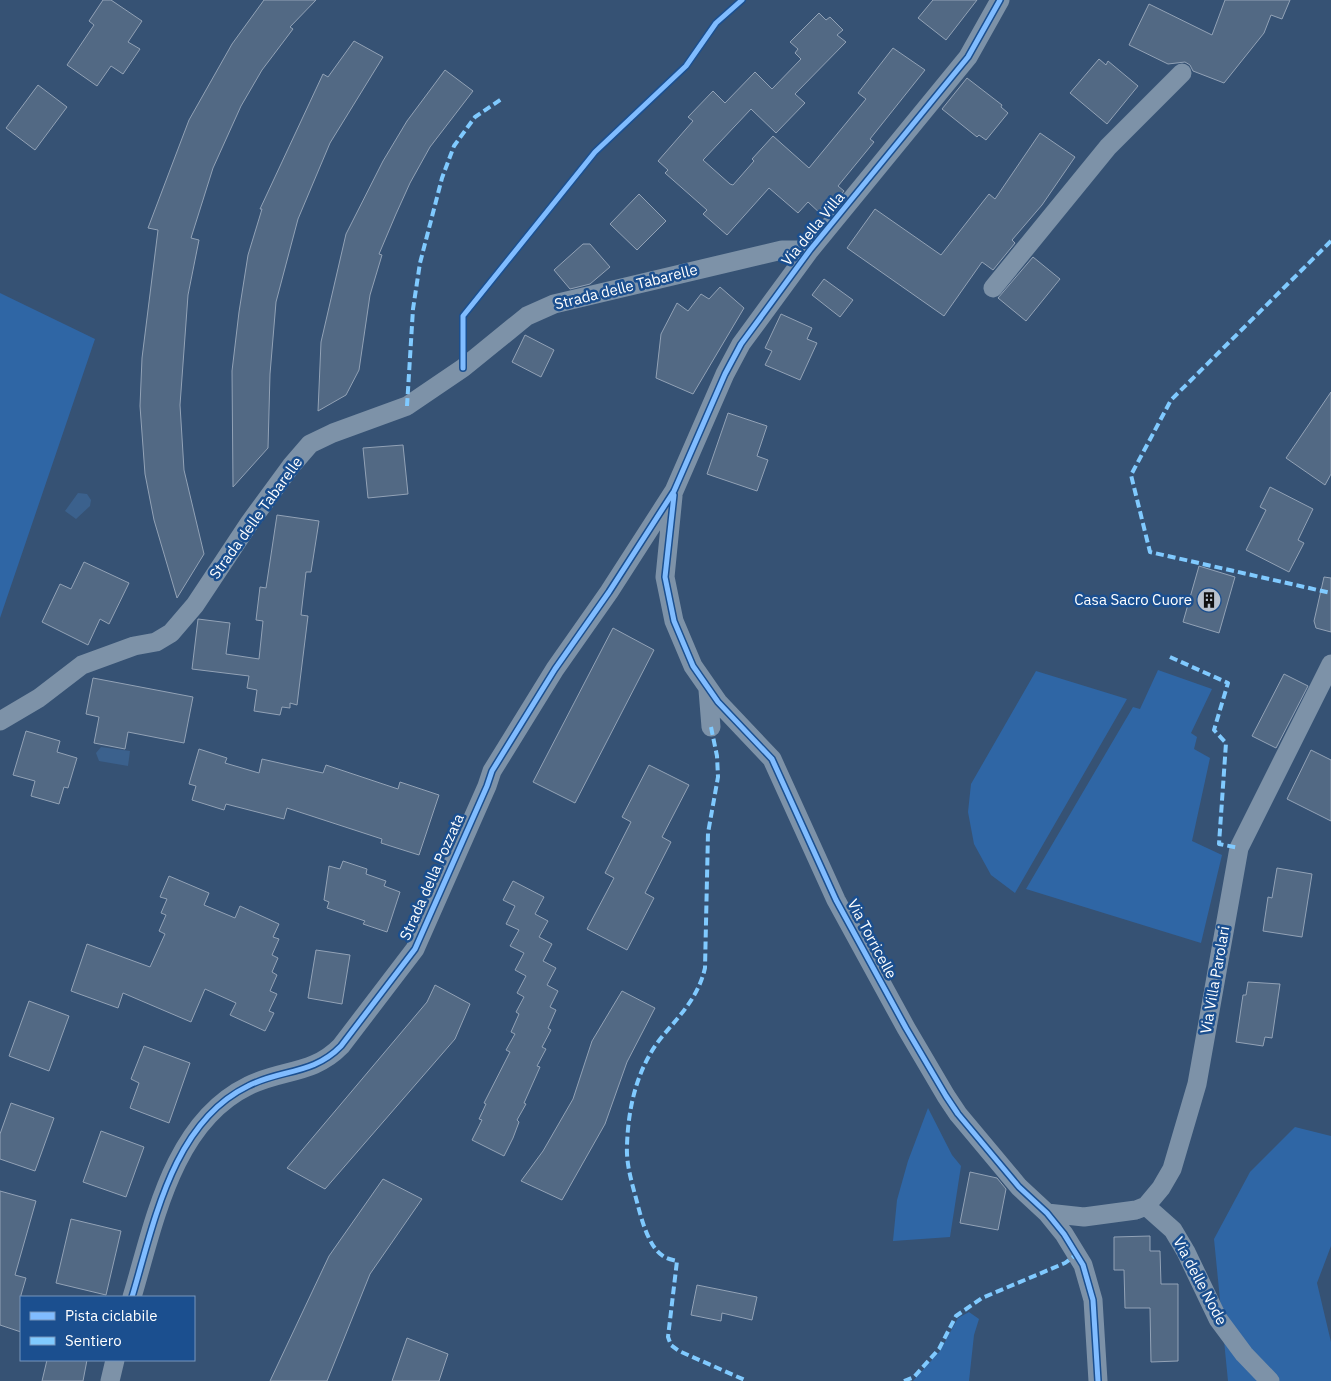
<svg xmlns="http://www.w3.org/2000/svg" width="1331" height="1381" viewBox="0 0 1331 1381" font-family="'IBM Plex Sans',sans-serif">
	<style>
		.green { fill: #2f66a5 }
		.water { fill: #3b618d }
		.building { fill: #526984; stroke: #92a2b6 }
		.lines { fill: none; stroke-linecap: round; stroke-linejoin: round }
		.minor { stroke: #7d92a8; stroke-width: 19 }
		.quiet { stroke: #80caff; stroke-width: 4; stroke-dasharray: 8 4; stroke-linecap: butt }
		.cycleway-casing { stroke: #1b4f8f; stroke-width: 8 }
		.cycleway { stroke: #80bcff; stroke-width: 5 }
		.labels { text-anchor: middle; stroke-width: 5; stroke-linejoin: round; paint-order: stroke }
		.street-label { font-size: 15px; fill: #fff; stroke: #1b4f8f }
		.poi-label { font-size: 15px; fill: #fff; stroke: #1b4f8f; text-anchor: end }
	</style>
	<rect width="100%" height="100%" fill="#365274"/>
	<path class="green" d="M0,293L95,339L0,618Z
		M1158,670L1212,689L1191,733L1197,737L1194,749L1210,758L1192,841L1222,855L1201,943L1026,889L1133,707L1140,709Z
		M1036,671L1127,699L1015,893L991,875L974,844L968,812L971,784Z
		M928,1108L952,1155L961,1166L950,1237L893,1241L897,1200L908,1161Z
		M1295,1127L1331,1136V1246L1317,1283L1331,1342V1381H1228L1214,1239L1250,1172Z
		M969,1312L979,1319L974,1335L969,1381H913L940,1351L958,1318Z"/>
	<path class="water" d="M78,493L87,494L91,500L90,506L76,519L65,511Z
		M101,747L130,751L128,766L99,761L96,753Z"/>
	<path class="building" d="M103,0H111L142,21L128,42L140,49L123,74L111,66L97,86L67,65L94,25L89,21Z
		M264,0H316L290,27L293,29L262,70L241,106L213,168L191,238L199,240L188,295L180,405L184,470L204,554L177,598L154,520L145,474L140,406L142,358L158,230L148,228L189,120L232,44Z
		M933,0H977L946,40L918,18Z
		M1225,0H1290L1282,19L1271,15L1264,33L1224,83L1193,71L1190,65L1185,62L1168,64L1129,45L1149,4L1212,35Z
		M819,13L826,20L830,17L843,30L837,35L846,42L795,94L805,103L776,133L751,109L703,160L730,184L733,185L754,161L752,159L773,136L809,168L866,99L858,93L893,48L925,70L870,139L874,142L838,186L844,191L823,216L808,202L798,213L769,188L727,235L703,214L707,210L665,173L668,170L658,161L693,121L688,117L713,91L725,103L755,72L772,89L801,59L795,53L798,49L790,42Z
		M354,41L383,57L330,143L298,219L276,302L270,374L268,448L233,487L232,371L239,312L248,255L262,209H260L323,74L328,77Z
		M1099,59L1106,65L1108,61L1138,86L1107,124L1070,93Z
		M445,70L473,91L430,147L410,183L396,214L379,254L382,255L370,295L359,370L346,395L318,411L321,342L346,234L383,161L407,121Z
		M967,78L1002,105L1001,107L1008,113L986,140L979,135L977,137L942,109Z
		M38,85L67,107L35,150L6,128Z
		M1040,133L1075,157L1042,205L1012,240L1015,243L993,270L982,262L944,316L847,248L875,209L941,255L989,194L995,199Z
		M639,194L666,221L637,250L610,224Z
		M583,244H590L610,267L590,284L570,289L554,270Z
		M1033,257L1060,279L1026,321L998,298Z
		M824,279L853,300L840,317L812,295Z
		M720,287L744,308L693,394L656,378L661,334L677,303L688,311L701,294L709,299Z
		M781,314L812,328L807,339L817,343L800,380L765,365L772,351L765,348Z
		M525,335L554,350L541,377L512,362Z
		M1331,392V474L1325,485L1286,458Z
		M728,413L767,426L757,456L768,460L757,491L707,474Z
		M403,445L408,494L368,498L363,448Z
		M1270,487L1313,509L1298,540L1304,543L1289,572L1246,550L1266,510L1260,507Z
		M277,515L319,521L311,572H306L301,615L308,616L297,705L290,703V708L282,707L280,715L254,711L257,690L247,688L249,676L192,669L198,619L230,623L226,654L259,659L263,621L256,620L260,587L266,588Z
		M84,562L129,583L109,624L100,619L88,645L42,622L60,584L71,589Z
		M1199,566L1235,577L1219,633L1183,622Z
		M1324,577L1331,578V632L1316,628L1314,621Z
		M613,628L654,650L575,803L533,782Z
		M1284,674L1308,686L1276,748L1252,736Z
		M93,678L193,697L184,743L128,732L125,749L94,743L99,717L86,714Z
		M26,731L60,741L57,752L77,758L68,788L64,787L59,804L31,796L35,781L13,775Z
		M199,749L227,758L225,763L259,773L262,759L323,773L326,765L398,789L400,782L439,795L419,855L381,843L382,839L287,808L284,819L226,804L224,810L192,800L196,786L189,784Z
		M1311,750L1331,760V821L1287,799Z
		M649,765L689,785L662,837L671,842L645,893L654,898L627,950L587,929L614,878L605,873L631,822L622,817Z
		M343,861L367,869L366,874L386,881L384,886L400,892L387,932L363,924L365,921L327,908L329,902L324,900L329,866L340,869Z
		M1277,868L1312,874L1302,937L1263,931L1268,897L1272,898Z
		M169,876L209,893L204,905L235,918L240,906L279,924L273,937L279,939L272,955L278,958L272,972L277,975L270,991L277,994L269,1011L274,1013L265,1031L230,1015L236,1003L205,989L191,1022L123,993L118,1008L71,991L87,944L150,967L165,934L159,931L166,915L161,913L167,899L160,897Z
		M513,881L544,897L535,914L548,921L539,937L552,944L543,961L556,968L547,985L558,991L550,1007L556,1010L548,1028L551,1030L542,1047L546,1049L537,1066L540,1067L524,1103L526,1104L517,1120L519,1122L513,1138L504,1156L472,1140L482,1120L479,1119L486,1104L484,1103L510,1052L506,1050L515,1034L511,1032L519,1014L516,1012L524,997L517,993L526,976L515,970L524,953L510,946L519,930L506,924L515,906L503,900Z
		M316,950L350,955L342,1004L308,998Z
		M1248,982L1280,984L1272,1038L1265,1037L1263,1046L1236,1042L1243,995H1246Z
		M435,985L470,1004L455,1039L325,1189L287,1168L427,1002Z
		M622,991L655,1008L627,1062L605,1124L562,1200L521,1181L543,1151L573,1099L592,1041Z
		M29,1001L69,1016L49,1071L9,1056Z
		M144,1046L190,1063L169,1123L130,1108L139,1083L131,1079Z
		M11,1103L54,1118L35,1171L0,1159V1134Z
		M101,1131L144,1147L126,1197L83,1182Z
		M970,1172L997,1178L1006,1189L998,1230L960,1223Z
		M383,1179L422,1199L370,1274L327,1381H270L329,1256Z
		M0,1191L36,1201L15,1275L26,1278L21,1295V1332L0,1325Z
		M71,1219L121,1231L106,1295L56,1283Z
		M1150,1236V1251H1160L1161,1284H1178V1361L1151,1362L1150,1308H1125L1124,1270H1114V1237Z
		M697,1285L757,1297L752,1320L722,1313L721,1321L691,1315Z
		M407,1338L448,1354L439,1381H392Z
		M47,1360H87L83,1381H42Z"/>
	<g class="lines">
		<path class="minor" d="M993,288L1108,147L1182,73
			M673,496L665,577L674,621L693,666L718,702L772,759L836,900L906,1028L946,1096L958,1114L1019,1187L1047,1213L1064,1234L1083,1265L1093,1300L1098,1381
			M708,690L711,727
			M0,721L39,698L82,665L134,646L156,642L171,633L195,605L250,522L291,466L310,444L333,433L407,406L463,368L527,316L554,304L782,250H810
			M1146,1206L1173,1230L1186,1252L1218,1319L1244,1354L1270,1381
			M1047,1213L1084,1217L1136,1210L1146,1206L1161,1188L1172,1169L1197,1084L1239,848L1331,664
			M132,1297C154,1224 172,1123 248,1086C281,1069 313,1075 341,1046L415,949L487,786L492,771L555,669L609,592L674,491L725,374L741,344L810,250L968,57L1000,0
			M110,1381L115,1360"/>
		<path class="quiet" d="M1331,241L1171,400L1131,475L1150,552L1331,593
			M407,406L413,309L420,263L442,178L454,146L475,117L503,98
			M1170,657L1228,683L1214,730L1226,743L1219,844L1239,848
			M711,727L717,756L718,777L708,833L705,968C698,998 680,1015 661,1038C637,1068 628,1108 627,1146C626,1166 633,1186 638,1206C642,1221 649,1247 663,1256C667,1259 673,1260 677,1261L668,1337L671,1345L679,1351L747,1381
			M904,1381L914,1377L939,1349L956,1316L982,1298L1065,1263L1077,1254"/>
		<defs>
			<path id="cycleway" d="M463,368V316L595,152L686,66L716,23L742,0
				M674,495L665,577L674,621L693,666L718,702L772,759L836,900L906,1028L946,1096L958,1114L1019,1187L1047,1213L1064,1234L1083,1265L1093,1300L1098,1381
				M132,1297C154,1224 172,1123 248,1086C281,1069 313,1075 341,1046L415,949L487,786L492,771L555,669L609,592L674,491L725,374L741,344L810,250L968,57L1000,0"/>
		</defs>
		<use href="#cycleway" class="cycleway-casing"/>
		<use href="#cycleway" class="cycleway"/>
	</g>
	<defs>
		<symbol id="building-disc" viewBox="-11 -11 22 22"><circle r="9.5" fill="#b9c2ce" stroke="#1b4f8f"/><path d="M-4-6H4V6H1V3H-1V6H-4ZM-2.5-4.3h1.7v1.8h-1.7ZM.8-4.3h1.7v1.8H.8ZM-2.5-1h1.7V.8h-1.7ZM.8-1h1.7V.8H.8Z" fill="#111"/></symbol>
	</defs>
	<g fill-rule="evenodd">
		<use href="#building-disc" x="1195" y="586" width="28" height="28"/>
	</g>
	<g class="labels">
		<g class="street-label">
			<text transform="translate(813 229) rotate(-51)" y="5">Via della Villa</text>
			<text transform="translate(626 287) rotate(-14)" y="5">Strada delle Tabarelle</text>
			<text transform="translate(256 518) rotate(-54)" y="5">Strada delle Tabarelle</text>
			<text transform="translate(432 877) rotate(-66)" y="5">Strada della Pozzata</text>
			<text transform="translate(872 939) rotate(62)" y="5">Via Torricelle</text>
			<text transform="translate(1215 980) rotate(-80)" y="5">Via Villa Parolari</text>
			<text transform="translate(1200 1281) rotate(62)" y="5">Via delle Node</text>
		</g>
		<g class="poi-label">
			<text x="1192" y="605">Casa Sacro Cuore</text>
		</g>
	</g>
	<rect x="20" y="1296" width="175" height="65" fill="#1b4f8f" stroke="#7695bc"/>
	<rect x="30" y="1312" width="25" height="8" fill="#80bcff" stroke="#7695bc"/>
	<text x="65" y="1321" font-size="15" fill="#ffffff">Pista ciclabile</text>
	<rect x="30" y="1337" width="25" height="8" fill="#80caff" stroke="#7695bc"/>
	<text x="65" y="1346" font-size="15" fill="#ffffff">Sentiero</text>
</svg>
